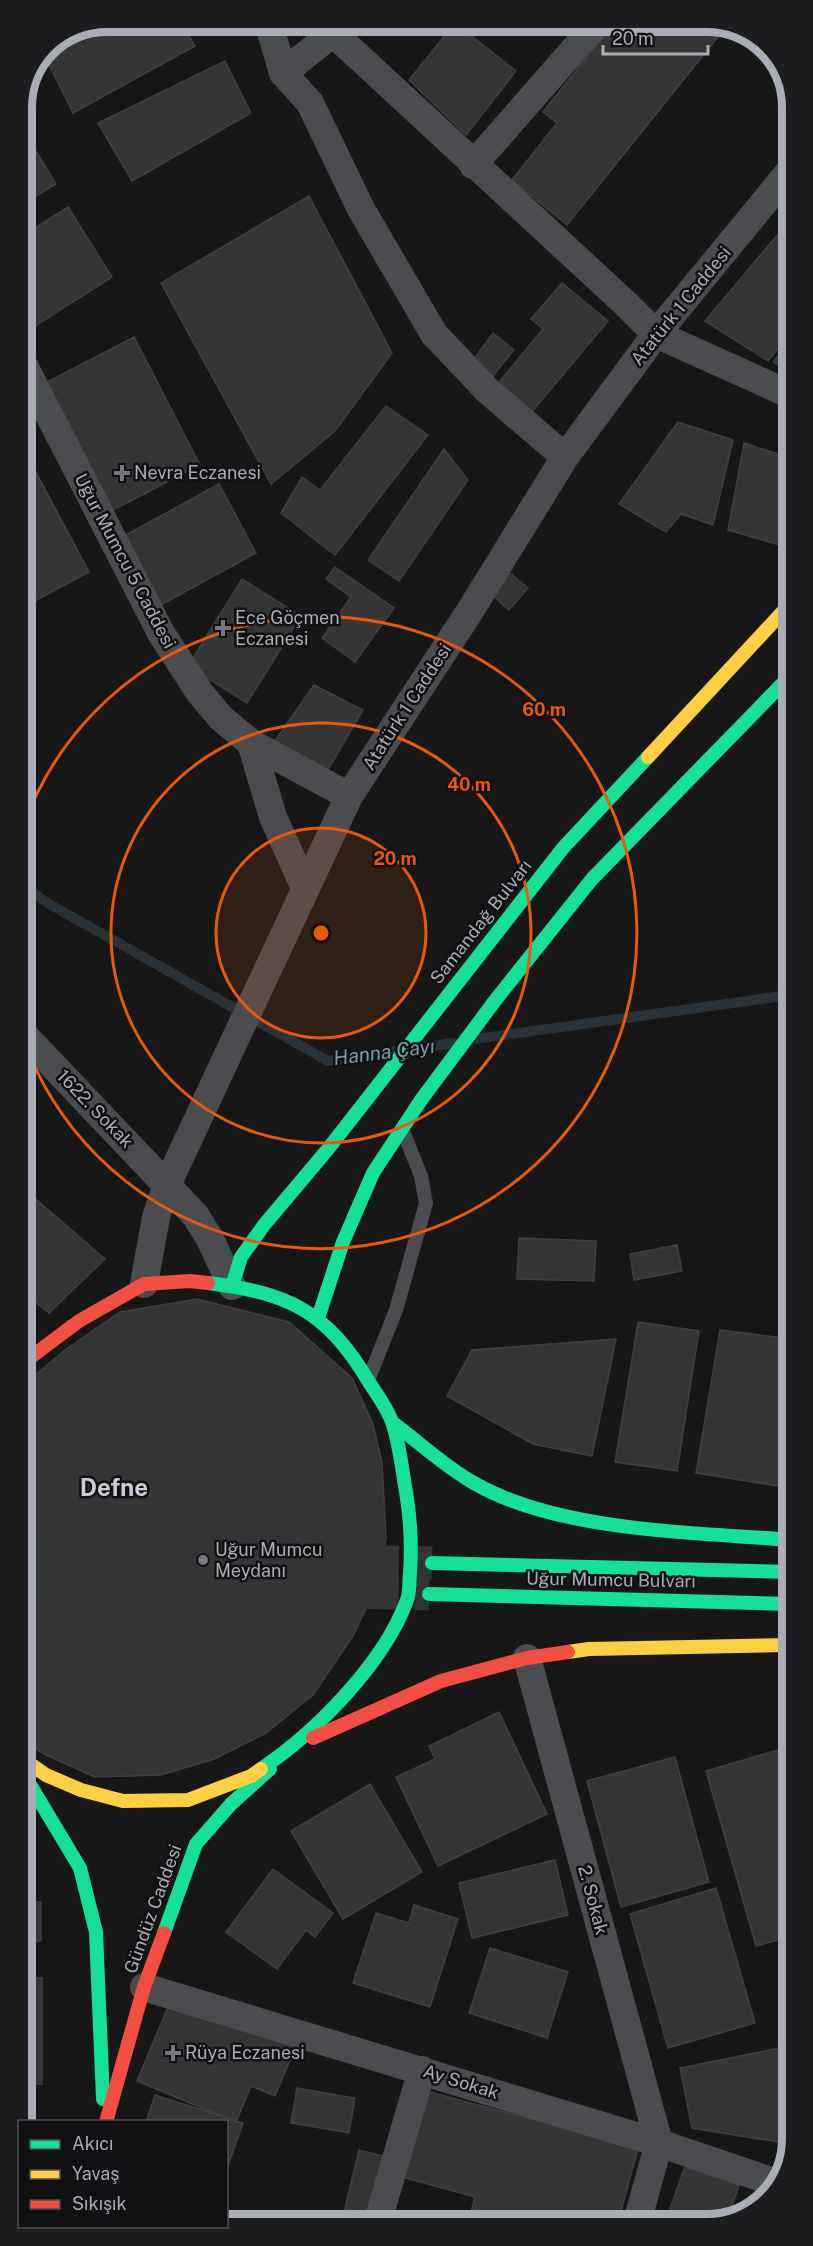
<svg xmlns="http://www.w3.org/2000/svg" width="813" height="2246" viewBox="0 0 813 2246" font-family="'Public Sans',sans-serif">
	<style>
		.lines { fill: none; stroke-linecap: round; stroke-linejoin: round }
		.stream { stroke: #2a3239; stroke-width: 10 }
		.building { fill: #353536; stroke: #3f4043; stroke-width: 1.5 }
		.primary-tunnel { stroke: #343537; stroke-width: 33; stroke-dasharray: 33 16; stroke-linecap: butt }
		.lane { stroke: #4b4c50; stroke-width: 14 }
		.street { stroke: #4b4c50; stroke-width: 28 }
		.fast { stroke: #16e098; stroke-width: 14 }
		.slow { stroke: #ffcf43; stroke-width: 14 }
		.jam { stroke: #f24e42; stroke-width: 14 }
		.ring { fill: none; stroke: #e8590c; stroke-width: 3 }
		.poi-dot { fill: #757880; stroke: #111113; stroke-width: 2 }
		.labels { text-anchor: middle; stroke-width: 5; stroke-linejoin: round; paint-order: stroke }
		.street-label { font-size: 18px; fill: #a8adb8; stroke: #111113 }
		.poi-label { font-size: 18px; fill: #a8adb8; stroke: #111113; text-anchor: start }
		.water-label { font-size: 20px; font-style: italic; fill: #7f9bb3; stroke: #111113 }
		.district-label { font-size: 24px; font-weight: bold; fill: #c9ccd4; stroke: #111113 }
		.rim { fill: none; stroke: #a8adb8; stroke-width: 8 }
		.centre { fill: #e8590c; stroke: #111113; stroke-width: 3 }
		.ring-label { font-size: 18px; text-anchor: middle; font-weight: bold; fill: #e8590c; stroke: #111113; stroke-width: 5; stroke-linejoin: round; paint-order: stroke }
	</style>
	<rect width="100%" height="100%" fill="#171717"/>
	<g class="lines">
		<path class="stream" d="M22,883L44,901L328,1061L395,1051
			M476,1039L790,995
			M416,1048L454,1043"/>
	</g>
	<path class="building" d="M106,21H180L195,46L73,113L43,53L46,46Z
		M616,21H706L721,33L567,225L512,180L557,123L543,112Z
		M455,23L516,71L466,135L409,80Z
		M225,61L251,113L132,181L98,123Z
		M21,127L56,184L21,205Z
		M309,196L392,353L335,431L271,484L161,283Z
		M68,207L112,277L32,328L21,311V237Z
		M789,221V335L768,361L705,321Z
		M562,283L608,321L530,414L496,386L543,329L531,319Z
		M493,333L514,350L493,376L473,360Z
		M134,337L200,465L113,510L47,382Z
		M789,343V371L773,362Z
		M386,406L428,435L335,555L281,513L302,477L320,490Z
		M678,422L733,440L713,525L681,514L666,532L619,504Z
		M744,443L790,458V548L728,530Z
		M22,446L89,572L22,608Z
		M444,449L468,480L399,581L368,560Z
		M31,464L89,572L22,608V469Z
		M219,484L256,553L161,605L124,536Z
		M335,567L394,608L355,662L322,638L351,597L326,579Z
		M510,573L528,588L509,610L491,594Z
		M242,579L301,616L247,703L188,666Z
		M314,685L363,710L326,773L272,745Z
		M23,1188L105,1259L49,1313L23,1292Z
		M519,1238L596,1241L594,1281L517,1279Z
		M677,1245L682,1271L634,1280L630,1254Z
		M197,1299L289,1322L352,1378L373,1424L382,1462L386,1538L378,1583L353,1636L313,1695L266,1733L214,1759L161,1775L95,1777L46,1755L23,1741V1385L65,1350L120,1312Z
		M638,1322L699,1331L677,1471L615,1462Z
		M720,1330L791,1339V1488L696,1473Z
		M616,1339L592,1456L533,1444L447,1396L472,1350Z
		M499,1712L547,1814L438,1866L396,1777L435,1759L429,1746Z
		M791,1746L792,1936L756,1946L706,1771Z
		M675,1757L709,1882L621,1907L587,1781Z
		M370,1784L422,1872L343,1919L291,1831Z
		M555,1860L568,1915L472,1938L459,1883Z
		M273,1869L333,1913L315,1937L306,1930L277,1969L226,1932Z
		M716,1888L755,2023L668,2048L630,1914Z
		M24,1902H41V1941H24Z
		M414,1905L458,1919L430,2007L353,1983L376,1913L409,1923Z
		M490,1948L568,1972L547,2038L469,2013Z
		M24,1978H42V2084H24Z
		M173,1995L301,2034L275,2096L251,2086L236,2122L137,2081Z
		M785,2047L792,2079L791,2144L692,2128L680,2068Z
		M297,2088L355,2098L349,2133L291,2123Z
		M426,2091L638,2148L618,2222L526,2223L527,2219L511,2215L509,2223H468L475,2197L402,2177Z
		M155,2095L243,2123L226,2171V2122H146Z
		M359,2150L391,2158L374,2224H341Z
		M685,2167L739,2185L727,2222H665Z"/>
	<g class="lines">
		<path class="primary-tunnel" d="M23,1553L432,1563
			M23,1585L429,1594"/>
		<path class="lane" d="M369,1378L396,1310L426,1203L421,1176L403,1131"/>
		<path class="street" d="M268,21L283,73L333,33L626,304L656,334L789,394
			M283,73L310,103L361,209L434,334L487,390L565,457
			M473,165L599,21
			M22,362L161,633L200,693L221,718L251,743L349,796
			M251,743L273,817L305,888
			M22,1033L195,1215L210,1239L232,1286
			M144,1284L156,1217L167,1185L349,796L468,614L565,457L656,334L789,172
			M527,1658L659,2143L637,2222
			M144,1987L659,2143L777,2183
			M377,2224L422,2070"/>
		<path class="fast" d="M208,1283C288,1293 326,1310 369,1382C377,1395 389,1410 393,1425C400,1446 402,1470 406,1492C411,1521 412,1543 410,1573C409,1581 410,1592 407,1600C384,1663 316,1732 261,1769
			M232,1286L241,1257L264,1225L328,1149L563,848L648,757
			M318,1318L343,1242L373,1173L421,1100L497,998L592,879L790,676
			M393,1423C419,1442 445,1467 474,1483C559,1532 694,1532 791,1540
			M432,1563L791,1572
			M429,1594L791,1604
			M23,1773L80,1868L96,1932L103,2099
			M164,1933L196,1844L231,1804L270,1769"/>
		<path class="slow" d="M648,757L790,604
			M568,1652L589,1649L791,1645
			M23,1759L46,1775L81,1790L123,1801L188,1800L251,1776L261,1769"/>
		<path class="jam" d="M23,1363L79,1321L144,1284L190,1281L208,1283
			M313,1738L441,1681L527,1658L568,1652
			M106,2122L144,1987L164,1933"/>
	</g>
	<circle cx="321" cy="933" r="105" fill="#e8590c" fill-opacity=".12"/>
	<g class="ring">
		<circle cx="321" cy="933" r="105"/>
		<circle cx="321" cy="933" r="210"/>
		<path d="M22 830A316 316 0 1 1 23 1038"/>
	</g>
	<g class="poi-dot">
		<path d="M119 464h6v6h6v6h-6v6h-6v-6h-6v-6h6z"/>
		<path d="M220 619h6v6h6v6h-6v6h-6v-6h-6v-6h6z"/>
		<circle cx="203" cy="1560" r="6"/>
		<path d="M170 2044h6v6h6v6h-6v6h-6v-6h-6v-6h6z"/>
	</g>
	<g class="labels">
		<g class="street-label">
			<text transform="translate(681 306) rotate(-51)" y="6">Atatürk 1 Caddesi</text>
			<text transform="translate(125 561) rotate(62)" y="6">Uğur Mumcu 5 Caddesi</text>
			<text transform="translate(407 707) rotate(-57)" y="6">Atatürk 1 Caddesi</text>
			<text transform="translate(481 922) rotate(-52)" y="6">Samandağ Bulvarı</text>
			<text transform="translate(95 1109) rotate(46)" y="6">1622. Sokak</text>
			<text transform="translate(611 1580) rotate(1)" y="6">Uğur Mumcu Bulvarı</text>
			<text transform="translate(593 1900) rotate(75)" y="6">2. Sokak</text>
			<text transform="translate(153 1909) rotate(-70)" y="6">Gündüz Caddesi</text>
			<text transform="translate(461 2082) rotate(17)" y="6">Ay Sokak</text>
		</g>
		<g class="poi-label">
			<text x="134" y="479">Nevra Eczanesi</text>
			<text x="235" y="624">Ece Göçmen<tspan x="235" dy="21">Eczanesi</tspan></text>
			<text x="215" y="1556">Uğur Mumcu<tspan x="215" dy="21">Meydanı</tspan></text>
			<text x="185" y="2059">Rüya Eczanesi</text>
		</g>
		<g class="water-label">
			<text transform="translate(384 1052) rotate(-7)" y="7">Hanna Çayı</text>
		</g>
		<g class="district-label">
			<text x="114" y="1496">Defne</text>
		</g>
	</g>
	<path d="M0 0H813V2246H0ZM107 32H707A75 75 0 0 1 782 107V2139A75 75 0 0 1 707 2214H107A75 75 0 0 1 32 2139V107A75 75 0 0 1 107 32Z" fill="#1d1d20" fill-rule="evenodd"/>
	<path class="rim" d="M107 32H707A75 75 0 0 1 782 107V2139A75 75 0 0 1 707 2214H107A75 75 0 0 1 32 2139V107A75 75 0 0 1 107 32Z"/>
	<circle cx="321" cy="933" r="9" class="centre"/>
	<g class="ring-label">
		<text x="544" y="716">60 m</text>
		<text x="469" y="791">40 m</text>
		<text x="395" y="865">20 m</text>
	</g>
	<rect x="18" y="2120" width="210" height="108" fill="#111113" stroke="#4d4f55" stroke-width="1.5"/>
	<rect x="30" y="2140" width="30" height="9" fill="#16e098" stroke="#4d4f55" stroke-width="1.5"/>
	<text x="72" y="2150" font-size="18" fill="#a8adb8">Akıcı</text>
	<rect x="30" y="2170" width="30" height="9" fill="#ffcf43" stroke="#4d4f55" stroke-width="1.5"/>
	<text x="72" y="2180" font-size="18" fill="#a8adb8">Yavaş</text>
	<rect x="30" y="2200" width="30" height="9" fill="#f24e42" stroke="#4d4f55" stroke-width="1.5"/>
	<text x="72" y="2210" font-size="18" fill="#a8adb8">Sıkışık</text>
	<path d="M603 45v9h105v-9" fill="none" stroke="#a8adb8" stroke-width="3"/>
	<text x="612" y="45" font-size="18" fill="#a8adb8" stroke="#111113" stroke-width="4.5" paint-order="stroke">20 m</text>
</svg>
